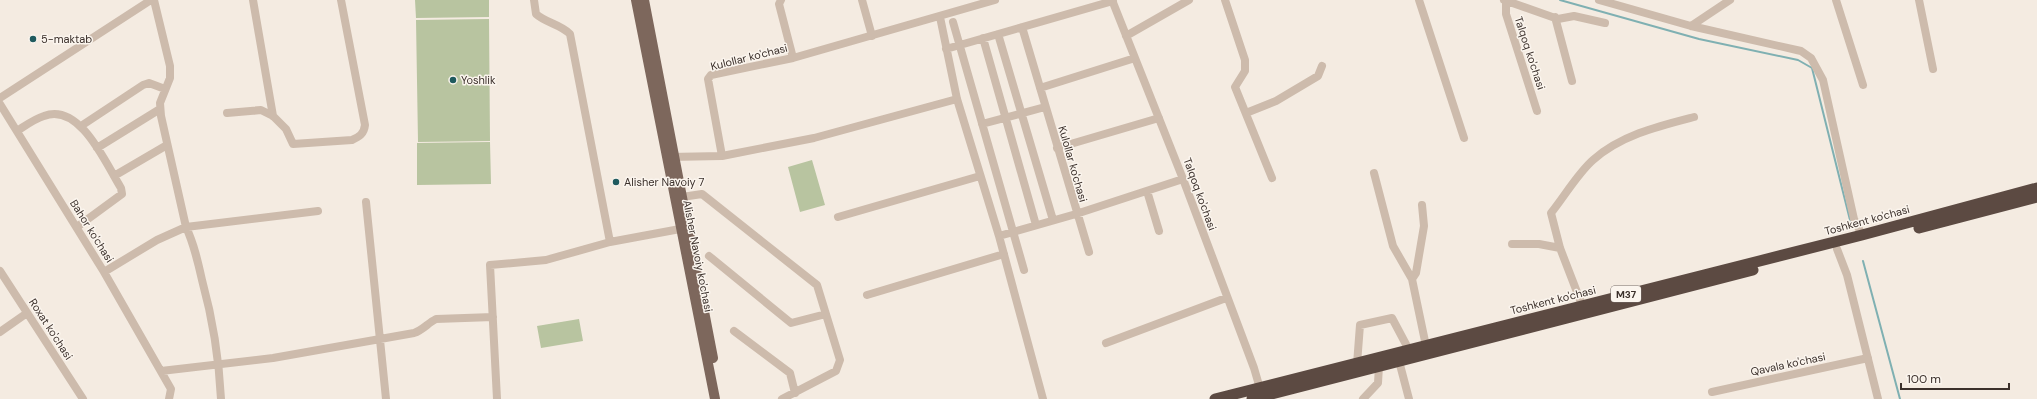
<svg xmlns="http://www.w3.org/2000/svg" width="2037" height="399" viewBox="0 0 2037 399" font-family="'DM Sans',sans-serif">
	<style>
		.green { fill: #b8c4a0 }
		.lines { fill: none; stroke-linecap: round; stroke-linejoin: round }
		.stream { stroke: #7fb0b2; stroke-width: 2 }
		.minor { stroke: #cdbbac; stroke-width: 8 }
		.major { stroke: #7d675c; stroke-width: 10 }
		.highway { stroke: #5c4a42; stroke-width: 11 }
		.poi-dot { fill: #1f5a5e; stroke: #fbf5ee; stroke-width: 1.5 }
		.labels { text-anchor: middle; stroke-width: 3; stroke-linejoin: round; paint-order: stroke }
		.shield { fill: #fbf5ee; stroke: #756b66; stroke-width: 1 }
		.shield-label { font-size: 10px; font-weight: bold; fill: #3b302b }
		.poi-label { font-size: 11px; fill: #3b302b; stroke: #fbf5ee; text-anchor: start }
		.street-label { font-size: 11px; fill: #3b302b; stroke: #fbf5ee }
	</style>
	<rect width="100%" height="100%" fill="#f4ebe1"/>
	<path class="green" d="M415,0H489V17L416,18Z
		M489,19L490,141L418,142L416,20Z
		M490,142L491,184L417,185V143Z
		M812,160L825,205L800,212L788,167Z
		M579,319L583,341L541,348L537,326Z"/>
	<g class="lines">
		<path class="stream" d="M1560,0L1699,39L1798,60L1812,68L1851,224
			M1863,261L1900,399"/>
		<path class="minor" d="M154,0L170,66V78L160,103L161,116L186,227C194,244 198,262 202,280C213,320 219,358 221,399
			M253,0L273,116
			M534,0L536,14C546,23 560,24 570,34L610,242L680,229
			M781,0L779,4L793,58
			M862,0L872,36
			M1112,0L1183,179L1254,368L1261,392
			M1225,0L1245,60V71L1235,87L1272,178
			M1419,0L1464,138
			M1504,0L1558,19L1574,16L1605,23
			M1599,0L1691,26L1801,51L1811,58L1823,80L1854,219L1862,235
			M1836,0L1863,85
			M1919,0L1933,69
			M1506,1V14L1537,111
			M940,17L957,99L999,236L1043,399
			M1555,17L1572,81
			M953,22L1024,270
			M1691,26L1730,0
			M1022,27L1089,252
			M998,34L1053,220
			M1126,36L1189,0
			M983,38L1036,225
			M946,49L1113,1
			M1040,88L1135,58
			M0,98L151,0
			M0,104L104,272L171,389L169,399
			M227,113L261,110L273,116L286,129L293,144L352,140C359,137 364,134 365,125L341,0
			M1246,113L1276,101L1318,76L1322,66
			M982,124L1045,107
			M81,126L143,85L149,83L165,89
			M17,131C25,126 34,119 44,116C80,102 106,164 121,188L122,194L77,227
			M97,148L160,109
			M1057,148L1159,118
			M722,156L708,79L711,75L793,58L995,0
			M669,157L722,156L814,138L957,99
			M1374,173L1393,246L1412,279L1426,346
			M114,176L167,145
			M1147,191L1159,231
			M682,197L702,194L817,285L840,360L836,371L782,399
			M366,202L386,399
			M838,217L980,176
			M999,236L1076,214L1183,179
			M1512,244H1539L1560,248
			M1837,249L1847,275L1878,399
			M709,256L791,323L826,314
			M0,271L83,399
			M104,272L157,240L186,227L318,211
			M1412,279L1416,273L1424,226L1422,205
			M867,295L1004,254
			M1582,305L1560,248L1551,213C1564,197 1578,173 1593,160C1621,135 1659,126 1694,117
			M734,331L790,373L795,393
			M0,332L27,313
			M1106,343L1226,298
			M1399,361L1409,399
			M1357,364L1360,325L1392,318L1409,350
			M161,371L273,358L414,333C423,330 428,323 436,319L493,317
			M1712,392L1868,358
			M497,399L490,265L546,260L610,242
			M1363,399L1378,383L1379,366"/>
		<path class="major" d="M636,0L715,399
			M644,0L713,358"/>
		<path class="highway" d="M1919,228L2037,197
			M1215,399L1862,235L2037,188
			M1252,399L1753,270"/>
	</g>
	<g class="poi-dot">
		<circle cx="33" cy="39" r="4"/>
		<circle cx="453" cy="80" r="4"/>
		<circle cx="616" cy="182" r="4"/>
	</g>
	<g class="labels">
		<rect class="shield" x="1611" y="286" width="30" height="16" rx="3"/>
		<g class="shield-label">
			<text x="1626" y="298">M37</text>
		</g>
		<g class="poi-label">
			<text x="41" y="43">5-maktab</text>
			<text x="461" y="84">Yoshlik</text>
			<text x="624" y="186">Alisher Navoiy 7</text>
		</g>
		<g class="street-label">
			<text transform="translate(1530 53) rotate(72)" y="4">Talqoq ko'chasi</text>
			<text transform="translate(749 57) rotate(-14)" y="4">Kulollar ko'chasi</text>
			<text transform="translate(1073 164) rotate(74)" y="4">Kulollar ko'chasi</text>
			<text transform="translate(1200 194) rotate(70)" y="4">Talqoq ko'chasi</text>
			<text transform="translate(1867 220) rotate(-15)" y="4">Toshkent ko'chasi</text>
			<text transform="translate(92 231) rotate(58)" y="4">Bahor ko'chasi</text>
			<text transform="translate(698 256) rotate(79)" y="4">Alisher Navoiy ko'chasi</text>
			<text transform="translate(1553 300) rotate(-14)" y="4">Toshkent ko'chasi</text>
			<text transform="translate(51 329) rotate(57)" y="4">Roxat ko'chasi</text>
			<text transform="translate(1788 364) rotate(-12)" y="4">Qavala ko'chasi</text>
		</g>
	</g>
	<path d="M1901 383v6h108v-6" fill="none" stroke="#3b302b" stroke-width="2"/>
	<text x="1907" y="383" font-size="12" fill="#3b302b" stroke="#fbf5ee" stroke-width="3" paint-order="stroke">100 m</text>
</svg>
